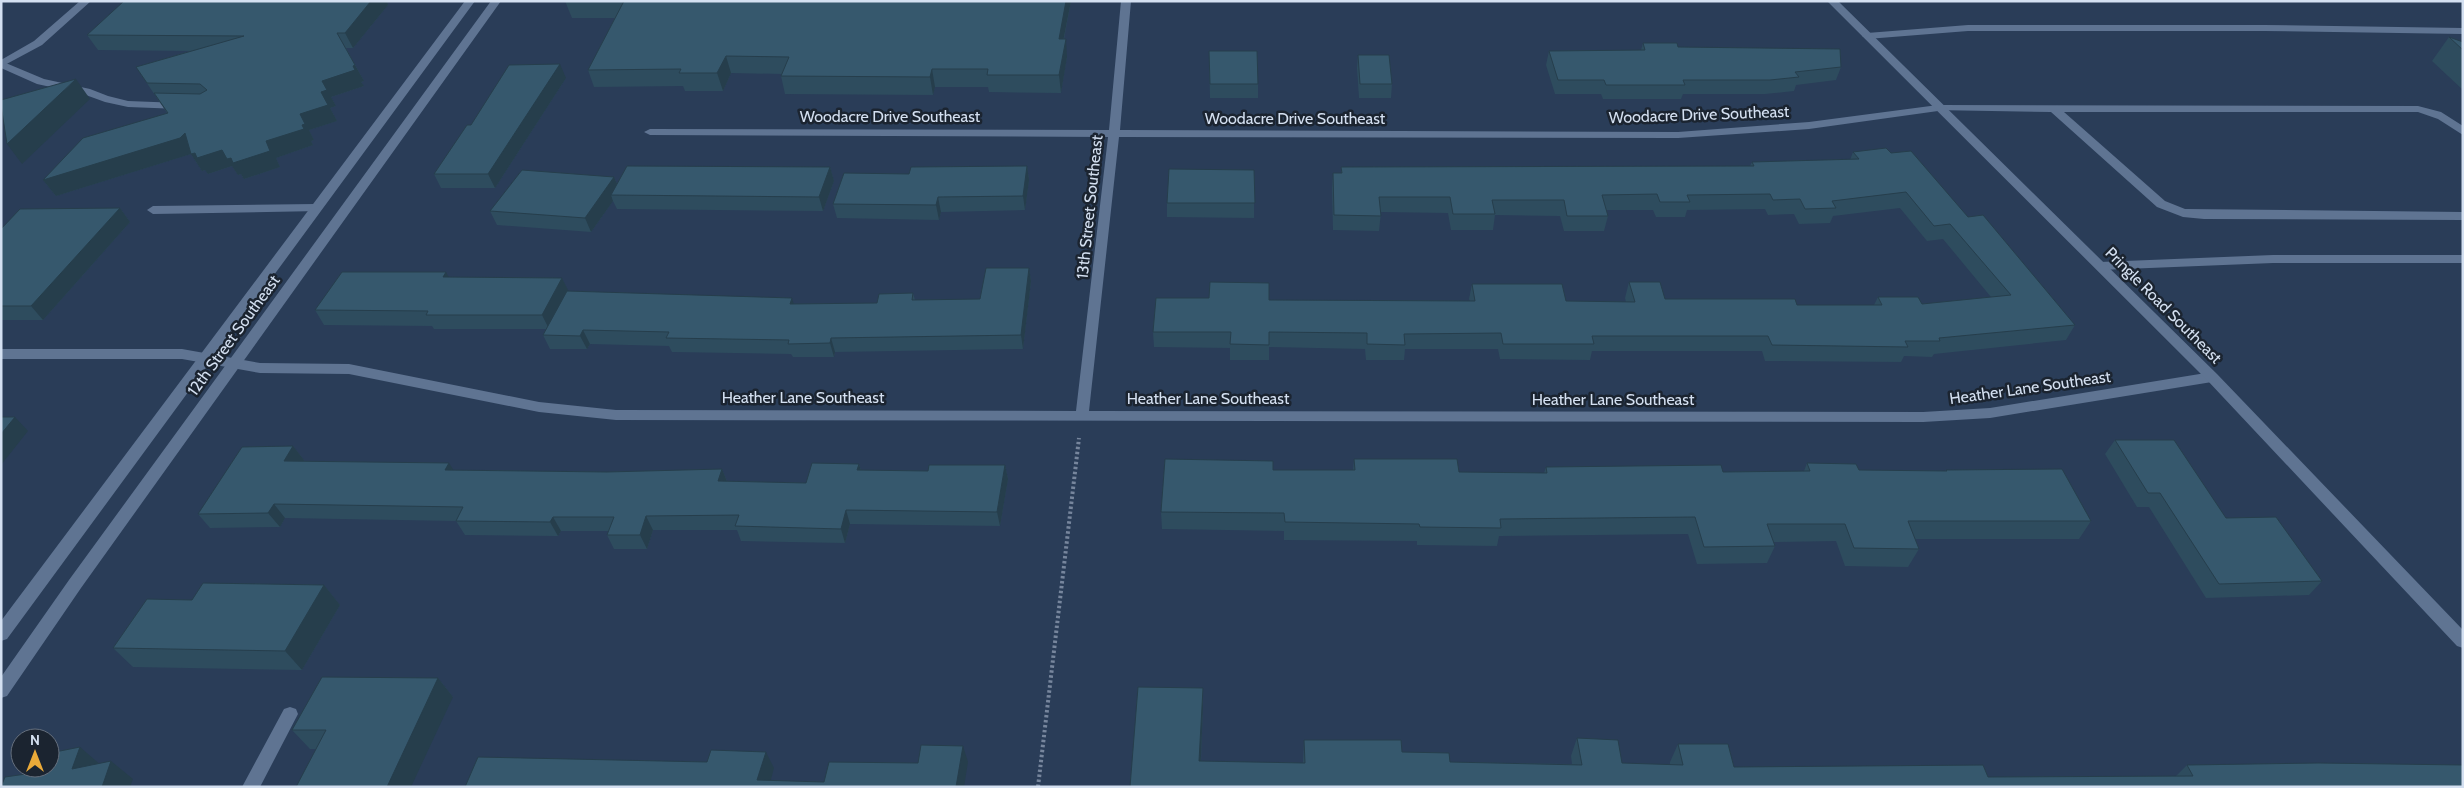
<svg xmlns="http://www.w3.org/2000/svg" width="2464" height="788" viewBox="0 0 2464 788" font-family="Cabin,sans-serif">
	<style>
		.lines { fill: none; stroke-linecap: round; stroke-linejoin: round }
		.path { stroke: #77869d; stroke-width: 4; stroke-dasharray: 2.5 2.5; stroke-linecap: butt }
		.service { fill: #5f7492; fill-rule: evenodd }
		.minor { fill: #5f7492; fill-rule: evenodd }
		.tertiary { fill: #5f7492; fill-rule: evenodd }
		.secondary { fill: #5f7492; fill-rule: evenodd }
		.wall { fill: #2e4c5e }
		.shaded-wall { fill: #263e4c }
		.building { fill: #36586d; stroke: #263e4c }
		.labels { text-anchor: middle; stroke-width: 5; stroke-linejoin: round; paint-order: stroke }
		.street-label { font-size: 16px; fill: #d4e0f1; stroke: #1b2430 }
	</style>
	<rect width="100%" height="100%" fill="#2a3d58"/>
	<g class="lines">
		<path class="path" d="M1038,787L1079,438"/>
		<path class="service" d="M1968,25H2264L2463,28V34L2264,31H1968L1867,39L1862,36L1867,33Z
			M1,61L44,79L90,89L108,96L128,101L180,103L185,106L180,109L128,107L105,102L83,94L37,84L1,68Z
			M1938,105L2418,106L2441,112L2463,126V135L2438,119L2418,112H2064L2165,201L2185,209L2463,212V220L2204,219L2183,217L2157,207L2051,112L1934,110V106Z
			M2273,255H2463V263H2273L2100,270L2094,266L2100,262Z
			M290,707L296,709L298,714L260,787H242L284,709Z"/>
		<path class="minor" d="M1121,1H1131L1120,130L1678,132L1809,122L1938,105L1943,108L1938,111L1809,129L1678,138L1119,137L1089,411L1923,412L1990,408L2212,372L2219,377L2212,382L1990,418L1923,422L616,420L539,412L349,374L260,373L182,359H1V349H182L260,363L349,364L539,402L616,410L1076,411L1108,137L650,135L644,132L650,129L1109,130Z
			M316,204L320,205L322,208L320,211L153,214L147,210L153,206Z"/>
		<path class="tertiary" d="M80,1H91L42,45L1,67V60L34,41Z
			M1827,1H1838L2217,374L2463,630V648L2457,646L2207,380Z"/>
		<path class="secondary" d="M465,1H475L7,639L1,641V621Z
			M491,1H501L81,588L7,696L1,698V677L69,580Z"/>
	</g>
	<path class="wall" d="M124,1H387L388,5L353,48H346L364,81L361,82L364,86L331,97L336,106L330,108L337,121L309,130L314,140L311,141L313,145L276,158L280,167L244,179L241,174L238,175L232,166L208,174L205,170L202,171L191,154L56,196L43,180L167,113L136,67L190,51L98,50L87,35Z
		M565,1H1071L1064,39L1067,57L1061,93L989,92L988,87H935L933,95L785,94L781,76L782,74L731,73L723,91H685L683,86L594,87L588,70L615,18H572Z
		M2449,37L2463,42V90L2432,61Z
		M1643,43L1678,47L1841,67L1836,80L1796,85L1794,91L1765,94H1683L1681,99H1603L1601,94H1555L1546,65L1549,51L1641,50Z
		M1209,51L1258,84V98H1210Z
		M1358,55L1392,84L1391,98H1359L1357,68Z
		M566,78L495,188H441L434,174L471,125Z
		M1853,152L1891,153L1968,217L2075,325L2066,340L1934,354L1932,357L1904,356L1901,362L1765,361L1762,351H1592L1590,360L1500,359L1498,349H1405L1404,360H1366L1365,349L1269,347V360H1230V348L1154,347L1153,332L1269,300L1470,301L1469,299L1472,284L1566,301L1626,302L1625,298L1629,282L1665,299L1797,305H1874L1878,297L1922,304L1991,297L1943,239L1927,241L1900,208L1833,216L1830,223L1799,224L1794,214L1768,215L1765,209L1687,210L1685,217H1656L1653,210H1606L1608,216L1604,231H1564L1560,216L1495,215L1493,230H1451L1448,213L1381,212L1379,231L1333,230L1332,188L1333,173H1341V167L1750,166L1752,162L1850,160Z
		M1027,166L1029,180L1025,210L941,212L939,220L837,218L833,204L909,174Z
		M830,167L834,181L823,211L617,209L613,201L591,232L497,225L490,211L614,177L617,184Z
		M1254,170V218L1167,217V203Z
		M120,208L130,222L43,320H1V229Z
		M1029,268L1031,281L1023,349L835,352L834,357H793L791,354L672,352L669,346L590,344L587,349H550L543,335L546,329H434L432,326L324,325L315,310L449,277L562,278L568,291L794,304L877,303L913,293L915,300L980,299Z
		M2115,440L2226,518L2322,581L2309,595L2206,598L2149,507H2137L2105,454Z
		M293,446L304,460L303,461L454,470L607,472L722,469L727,481L806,483L859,464L861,470L928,471L1005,465L1008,479L1000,526L850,524L845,543L741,541L737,530H653L647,549H614L607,535L609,531H561L558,536L465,535L456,521L285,518L280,527L210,528L198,514Z
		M1354,459L1459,472L1544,473L1546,467L1723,472L1804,471L1807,463L1859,470L1945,471L1946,470L2091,521L2079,539H1915L1919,549L1908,567L1845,566L1836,541L1773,542L1775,546L1767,563L1697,564L1688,534L1499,536L1497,546L1417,545V541L1284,540V531L1162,529L1161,512L1353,470Z
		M324,585L340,605L302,670L133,667L113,648Z
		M438,678L453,697L316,749H310L292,730Z
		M1203,688V707L1201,761L1303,763L1304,740L1402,752L1450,762L1572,764L1571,756L1577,738L1622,763L1670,765V762L1678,744L1734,767L1988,777L2176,776L2187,765L2463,787H1130Z"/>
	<path class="shaded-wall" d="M371,1H387L388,5L353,48L345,33Z
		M1066,1H1071L1060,57L1059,39Z
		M1066,39L1067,57L1061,93L1059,75Z
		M726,56L731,73L723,91L717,73Z
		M560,64L566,78L495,188L488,174Z
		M355,65L364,81L361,82L364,86L331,97L336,106L330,108L337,121L309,130L314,140L311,141L313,145L276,158L280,167L244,179L241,174L238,175L232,166L208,174L205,170L202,171L191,154L266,141L300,114L321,92L322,81Z
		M932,69L935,87L933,95L930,77Z
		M76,79L90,99L22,164L7,144Z
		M185,133L191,154L56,196L43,180Z
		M1027,166L1029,180L1025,210L1023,196Z
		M830,167L834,181L823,211L819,197Z
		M614,177L620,191L611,195L613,201L591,232L585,218Z
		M938,197L941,212L939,220L936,205Z
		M120,208L130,222L43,320L31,306Z
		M1029,268L1031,281L1023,349L1021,335Z
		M446,272L454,287L443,277Z
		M562,278L569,292L549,329L542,315Z
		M792,298L796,312L790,304Z
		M583,330L590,344L587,349L580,336Z
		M831,338L835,352L834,357L830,343Z
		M15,417L28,431L1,465V434Z
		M293,446L304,460L295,475L284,461Z
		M449,463L458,477L445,470Z
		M859,464L863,478L857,470Z
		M1005,465L1008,479L1000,526L997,512Z
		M722,469L728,484L718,481Z
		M274,504L285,518L280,527L268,513Z
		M846,510L850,524L845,543L841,529Z
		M646,516L653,530L647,549L640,535Z
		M553,517L561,531L558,536L550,522Z
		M324,585L340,605L302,670L285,651Z
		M438,678L453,697L411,787H387Z
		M1203,688V707L1200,779L1199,761Z
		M963,746L968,762L964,787H956Z
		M80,747L102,766L72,769Z
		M766,752L774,768L769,787L757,780Z
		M111,761L133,779L130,787H102Z"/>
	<path class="building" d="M124,1H371L345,33H337L355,65L353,66L355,70L322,81L327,90L321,92L328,105L300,114L305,124L302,125L304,129L266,141L270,151L233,163L231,158L227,159L222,150L197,158L195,153L191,154L185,133L180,138L43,180L83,138L168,113L154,93L200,94L207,90L200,84L147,83L136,67L244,36L87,35Z
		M565,1H1066L1059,39H1066L1059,75H987L988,69H932L930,77L781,76L789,57L726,56L717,73H679L681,69L588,70L624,1Z
		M2449,37L2463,42V50Z
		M1643,43H1677L1678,47L1840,49L1841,67L1795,72L1799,77L1770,80H1683L1685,85H1606L1604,80H1558L1549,51L1645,50Z
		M1209,51H1257L1258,84H1210Z
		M1358,55H1389L1392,84H1360Z
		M560,64L488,174H434L467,125H471L509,65Z
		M76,79L7,144L1,105V100Z
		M1886,148L1891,153L1911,151L1968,217L1983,215L2075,325L1939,338L1940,341H1905L1908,347L1772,345L1768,336H1592L1594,344H1503L1501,333L1404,334L1405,345L1367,344V333L1269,332V345L1230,344L1231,332H1153L1156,298H1209L1210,282L1269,283V300L1475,301L1472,284H1562L1566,301L1635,302L1629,282H1660L1665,299H1795L1797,305H1882L1878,297H1918L1922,304L2011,295L1950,224L1934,226L1906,192L1832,201L1836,208L1805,209L1800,199L1773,200L1770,194L1687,195L1690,202H1660L1657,194L1602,195L1608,216H1567L1564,200H1492L1495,214H1453L1450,197H1379L1381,216L1334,215L1333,173H1342L1341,167L1754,166L1752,162L1859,159L1853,152Z
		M627,166L830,167L819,197L611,195Z
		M1027,166L1023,196L938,197L936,205L833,204L844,173L909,174L911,167Z
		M1169,169L1254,170L1255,203H1167Z
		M522,170L614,177L585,218L490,211Z
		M120,208L31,306H1V229L20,209Z
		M986,268H1029L1021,335L831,338L830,343L788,344L789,340L666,338L669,332L583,330L580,336L543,335L567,291L792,298L790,304L877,303L879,294L913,293L912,300L980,299Z
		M342,272H446L443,277L562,278L542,315H426L428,311L315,310Z
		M1,417H15L1,434Z
		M2115,440H2174L2226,518L2276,517L2322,581L2219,584L2160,493H2148Z
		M293,446L284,461L449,463L445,470L607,472L722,469L718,481L806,483L812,463L859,464L857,470L928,471L929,465H1005L997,512L846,510L841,529L735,526L739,515L646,516L640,535H607L614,517H553L550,522L456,521L463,507L274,504L268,513L198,514L242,447Z
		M1165,459L1273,461V470H1355L1354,459H1457L1459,472L1547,473L1546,467L1721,465L1723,472L1810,471L1807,463L1856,464L1859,470L1947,471L1946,470L2062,469L2091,521H1908L1919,549L1854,548L1845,524H1767L1775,546L1704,547L1695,517L1500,519L1501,528L1420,527L1419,524L1285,522L1284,513L1161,512Z
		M203,583L324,585L285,651L113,648L147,599L192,600Z
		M322,677L438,678L387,787H296L326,730H292Z
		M1138,687L1203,688L1199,761L1305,763L1304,740H1401L1402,752L1449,753L1450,762L1582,765L1577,738L1618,740L1622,763L1683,765L1678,744H1728L1734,767L1983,765L1988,777L2193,776L2187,765L2318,763L2463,765V787H1130Z
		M921,745L963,746L956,787H465L478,757L707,762L711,750L766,752L757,780L824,782L829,762L918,763Z
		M80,747L72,769L111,761L102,787H1L5,777L26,774L28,768H50V753Z"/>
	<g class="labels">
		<g class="street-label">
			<text transform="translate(1699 114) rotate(-2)" y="6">Woodacre Drive Southeast</text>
			<text x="890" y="122">Woodacre Drive Southeast</text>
			<text x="1295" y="124">Woodacre Drive Southeast</text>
			<text transform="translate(1089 207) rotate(-84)" y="6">13th Street Southeast</text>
			<text transform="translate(2164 305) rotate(45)" y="6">Pringle Road Southeast</text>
			<text transform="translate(233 335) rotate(-54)" y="6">12th Street Southeast</text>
			<text transform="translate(2030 387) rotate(-8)" y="6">Heather Lane Southeast</text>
			<text x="803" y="403">Heather Lane Southeast</text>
			<text x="1208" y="404">Heather Lane Southeast</text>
			<text x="1613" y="405">Heather Lane Southeast</text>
		</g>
	</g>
	<rect width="2464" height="788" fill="none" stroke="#d4e0f1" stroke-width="5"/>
	<g transform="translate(35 753)"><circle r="24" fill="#1b2430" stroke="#656f7d"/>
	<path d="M0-4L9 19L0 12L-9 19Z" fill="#eaaa39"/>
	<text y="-8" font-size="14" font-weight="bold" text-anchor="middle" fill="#d4e0f1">N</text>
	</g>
</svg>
